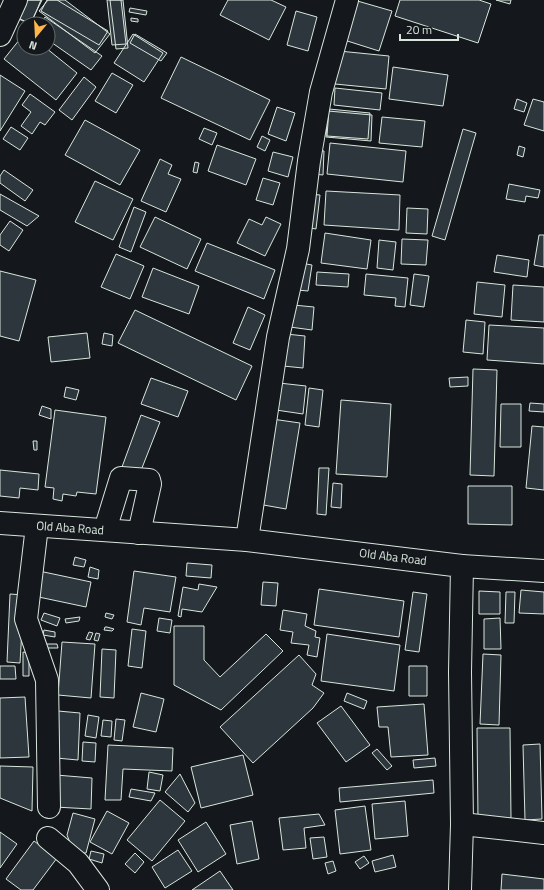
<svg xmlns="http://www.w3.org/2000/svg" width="544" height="890" viewBox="0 0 544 890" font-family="'Titillium Web',sans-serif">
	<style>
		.building { fill: #2c363c; stroke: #d8e6dc }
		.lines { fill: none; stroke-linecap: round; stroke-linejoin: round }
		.minor-casing { stroke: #d8e6dc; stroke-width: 24 }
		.major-casing { stroke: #d8e6dc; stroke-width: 24 }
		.minor { stroke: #14181c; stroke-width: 22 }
		.major { stroke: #14181c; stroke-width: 22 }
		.labels { text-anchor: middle; stroke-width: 3; stroke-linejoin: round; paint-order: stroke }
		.street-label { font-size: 12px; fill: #d8e6dc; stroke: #14181c }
	</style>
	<rect width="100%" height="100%" fill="#14181c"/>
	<path class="building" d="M20,0H42L30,24L12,16Z
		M23,0H41L31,24L16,17Z
		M47,0H57L108,31L99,45L41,11Z
		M48,0H65L110,34L95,53L39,11Z
		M107,0H121L126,44L112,45Z
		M110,0H123L128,48L116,49Z
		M228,0H271L286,7L269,40L220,15Z
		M354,0L392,11L379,51L341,39Z
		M400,0H479L491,4L478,43L395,16Z
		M496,0H511L510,4Z
		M130,8L147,11L146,15L129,12Z
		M296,11L317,17L308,51L287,45Z
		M45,17L102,56L91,70L48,40V24H40Z
		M131,18L138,19V22L131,21Z
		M24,34V48H46L77,73L56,100L4,59Z
		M133,34L163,53L144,82L114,63Z
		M135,34L167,53L161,61L130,43Z
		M339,51L389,56L386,89L335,84Z
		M181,57L270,100L250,140L161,98Z
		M393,67L448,75L443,106L389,99Z
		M112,73L133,85L116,113L95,101Z
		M0,75L25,91L0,131Z
		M84,77L96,87L72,120L59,110Z
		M335,88L382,93L380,110L334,105Z
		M30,94L55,112L45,125L40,122L32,134L21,126L31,112L22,105Z
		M517,99L527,103L524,112L514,109Z
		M533,99L544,102V131L524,125Z
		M277,107L295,113L286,141L268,134Z
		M329,109L370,113L368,139L327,136Z
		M328,111L372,115L371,141L326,137Z
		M382,117L425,121L422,147L379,143Z
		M85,120L140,150L120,185L65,155Z
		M11,127L28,138L20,150L3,139Z
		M204,128L217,133L212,145L199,139Z
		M463,129L476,133L445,240L432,236Z
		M262,136L270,140L265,151L257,147Z
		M330,143L406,151L403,182L327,174Z
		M217,145L256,159L246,185L208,171Z
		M519,146L525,148L523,157L517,155Z
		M315,150L324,151L323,175L314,174Z
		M273,152L293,157L288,177L268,171Z
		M160,159L172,165L168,174L181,179L166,212L141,201Z
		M195,162L199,163L197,173L193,172Z
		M4,170L33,190L25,201L0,183V176Z
		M263,178L280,183L273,205L256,200Z
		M95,181L133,199L113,240L75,222Z
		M509,184L540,190L538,198L526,196L525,202L506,199Z
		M326,191L400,195L399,230L324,225Z
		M0,194L39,216L27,226L0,210Z
		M310,194L320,195L316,229L305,227Z
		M134,207L146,212L131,252L119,247Z
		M407,208L428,209L427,234L406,233Z
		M155,217L201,239L187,269L140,247Z
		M266,217L281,224L265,256L237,243L249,219L262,225Z
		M10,221L23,230L9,251L0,245V235Z
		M325,233L371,240L367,269L321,263Z
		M539,235H544V267L534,265Z
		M402,239L428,240L426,265L401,264Z
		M379,240L396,242L393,270L377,268Z
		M207,243L275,270L264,299L195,271Z
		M116,254L144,266L130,299L101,287Z
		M497,255L529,260L527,277L494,272Z
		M301,263L312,265L308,291L297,290Z
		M153,268L199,286L189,314L142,297Z
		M0,271L36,280L19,341L0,336Z
		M317,272L349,274L348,287L316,285Z
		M366,274L408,278L405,307L395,306L396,298L364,295Z
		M414,274L429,276L424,307L410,305Z
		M477,282L505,285L502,317L474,314Z
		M513,285L544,287V322L511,320Z
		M293,305L314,307L312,330L290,327Z
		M248,307L265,315L250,350L233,343Z
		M135,310L252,366L236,400L118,343Z
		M466,320L485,322L483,354L463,352Z
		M489,325L544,328V364L487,360Z
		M87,333L90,358L51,362L48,337Z
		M104,333L113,335L112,346L102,344Z
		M286,334L305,336L303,368L283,366Z
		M473,369L497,370L494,476L470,475Z
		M468,377V386L450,387L449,378Z
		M151,378L188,391L178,417L141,404Z
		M279,383L306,386L303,414L276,410Z
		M66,387L79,390L76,400L64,397Z
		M309,388L323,390L319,427L305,425Z
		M341,400L391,404L387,477L336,474Z
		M530,403L544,404V412L529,411Z
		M501,404H521V447H500Z
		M42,406L51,409V419L39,415Z
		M55,410L106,417L96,494L77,492L76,496L63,494L62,501L53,499L54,488L45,487Z
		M141,415L160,422L140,473L122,467Z
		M272,419L300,423L286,509L258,504Z
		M532,426L544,427V490L526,488Z
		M33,441H37V450H34Z
		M319,468H329L326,515L317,514Z
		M0,470L39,474L38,490L20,488L19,498L0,496Z
		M333,483L342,484L341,508L331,507Z
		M468,486H512V525L468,524Z
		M75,557L86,560L84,567L73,565Z
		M187,563L212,565L211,578L186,576Z
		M90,567L99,570L98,579L88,577Z
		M39,571L91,582L86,607L34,596Z
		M134,571L176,577L170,612L144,608L141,625L127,622Z
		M263,582L278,583L276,606L261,605Z
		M199,584L217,587L202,612L182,609L181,617L178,616L183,587L198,590Z
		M319,589L404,601L399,637L314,625Z
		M521,590L544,592V614L519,613Z
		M479,591L500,592V614H479Z
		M413,592L427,594L419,652L405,650Z
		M506,592H515L514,623H505Z
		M10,594L24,595L20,663L7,662Z
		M283,610L307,614L305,626L316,631L315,637L320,638L317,657L307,655L309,645L291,643L293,632L280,630Z
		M44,613L60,618L57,626L41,620Z
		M106,613L114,615L112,619L105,617Z
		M80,617L79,621L66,623L65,619Z
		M159,618L172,620L170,633L157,631Z
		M500,618L501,649H484V619Z
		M174,626H204V660L220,677L266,634L283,651L221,710L174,685Z
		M105,627H107L114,629L112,631L104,630Z
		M132,629L146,631L142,668L128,666Z
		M44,630L55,632V637L43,635Z
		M89,632L93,633L90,640L86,639Z
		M96,633L100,634L98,641L94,640Z
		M327,634L400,645L394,691L321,681Z
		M62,642L95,644L91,698L58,695Z
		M46,644H57L58,648H46Z
		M102,649L116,650L114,698L100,697Z
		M23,652L29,653V676H23Z
		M483,654L501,655L499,725L480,724Z
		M299,655L316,674L312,685L324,693L313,708L253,763L220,727Z
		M0,666H15L16,679H0Z
		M409,666H427V696H409Z
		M141,693L164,699L156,732L133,727Z
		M347,693L367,701L364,709L344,701Z
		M25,697L29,757L0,758V698Z
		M424,704L428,755L391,757L388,727H379L377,707Z
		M341,706L370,745L346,762L317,723Z
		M58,711L80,713L78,760L56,758Z
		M88,715L99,717L96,738L85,736Z
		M116,719L125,720L122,741L114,740Z
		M103,720L112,721L111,737L101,736Z
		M477,728H510L511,819H478Z
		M83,742L96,743L95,762L82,761Z
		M540,744L542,819L525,820L523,745Z
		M108,745L173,748L172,771L123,769L121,800H105Z
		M377,749L392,766L387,770L372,753Z
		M243,755L253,795L201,808L191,767Z
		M435,758L436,766L414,768L413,760Z
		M0,766L33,767L32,811L0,798Z
		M149,772L163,775L160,791L147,789Z
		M180,774L195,803L188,812L165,792Z
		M56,775L92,778L91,809L55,807Z
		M433,780L434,793L340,802L339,788Z
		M131,789L155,793L151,801L129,797Z
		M160,800L185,821L152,861L127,840Z
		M405,801L408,836L375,839L372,804Z
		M365,806L371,850L340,854L335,810Z
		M107,811L129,823L112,854L90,842Z
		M73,813L95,819L86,853H74L67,835Z
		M319,814L325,825L304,828L306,848L283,850L279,818Z
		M252,821L259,859L237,864L230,825Z
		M206,822L226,854L198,872L178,840Z
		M0,832L17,844L0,868Z
		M324,837L327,857L313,859L310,838Z
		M34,841L57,858L33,890H21L6,879Z
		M178,850L192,871L165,888L152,867Z
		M91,851L104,854L102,863L89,859Z
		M135,853L144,862L135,873L125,864Z
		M393,855L396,867L375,872L372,861Z
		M364,856L369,863L360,869L355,862Z
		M333,861L336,871L328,874L325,863Z
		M220,871L233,890H192Z
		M502,874L544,879V890H501Z"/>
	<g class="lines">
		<defs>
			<path id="minor" d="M0,35L16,0
				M37,526L26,619L47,680L49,807
				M105,530L121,478L149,480L150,484L139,533
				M247,540L278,337L298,249L309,161L321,92L347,0
				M462,566L544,571
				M462,824L544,833
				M48,838L78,863L98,890"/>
			<path id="major" d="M0,523L247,540L462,566L460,672L462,824L460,890"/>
		</defs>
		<use href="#minor" class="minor-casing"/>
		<use href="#major" class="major-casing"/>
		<use href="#minor" class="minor"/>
		<use href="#major" class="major"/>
	</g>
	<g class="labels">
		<g class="street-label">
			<text transform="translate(70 528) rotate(4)" y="4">Old Aba Road</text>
			<text transform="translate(393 557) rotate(7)" y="4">Old Aba Road</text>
		</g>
	</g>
	<g transform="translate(36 36) rotate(198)"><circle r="19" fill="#14181c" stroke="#626a69"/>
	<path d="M0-3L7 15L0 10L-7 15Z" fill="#ffb74d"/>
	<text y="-6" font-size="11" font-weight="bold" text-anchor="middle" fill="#d8e6dc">N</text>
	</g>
	<path d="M400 34v6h58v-6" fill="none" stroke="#d8e6dc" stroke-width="2"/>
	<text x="406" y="34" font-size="12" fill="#d8e6dc" stroke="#14181c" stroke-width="3" paint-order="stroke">20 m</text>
</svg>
